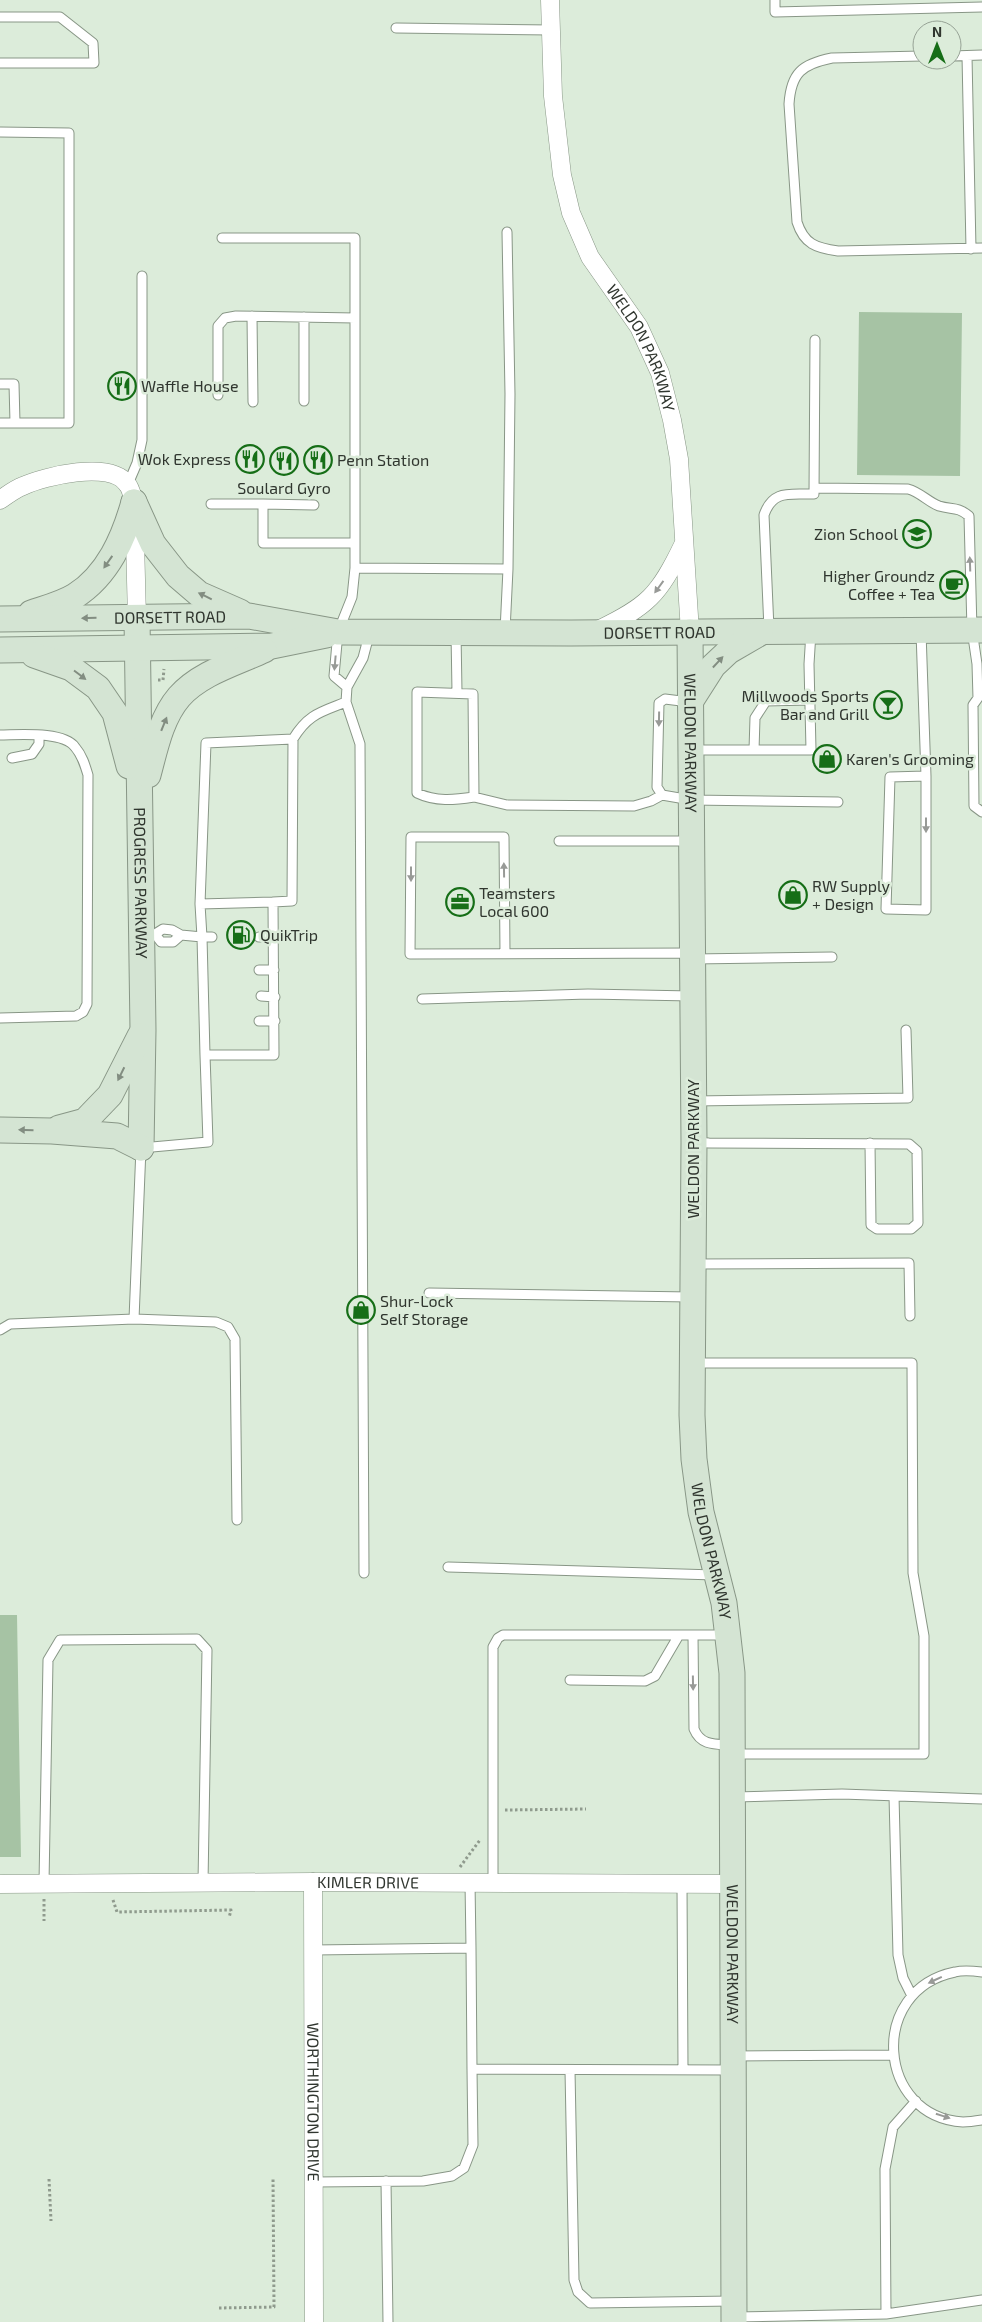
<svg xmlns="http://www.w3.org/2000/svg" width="982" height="2322" viewBox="0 0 982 2322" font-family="'Exo 2',sans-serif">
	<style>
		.green { fill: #a6c3a4 }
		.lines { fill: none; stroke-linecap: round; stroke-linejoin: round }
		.lane-casing { stroke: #889686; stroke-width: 11 }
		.street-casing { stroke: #889686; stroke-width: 19 }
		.secondary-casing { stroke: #889686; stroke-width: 27 }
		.path { stroke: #8f9a8d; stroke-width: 3; stroke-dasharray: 2.5 2.5; stroke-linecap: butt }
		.lane { stroke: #fff; stroke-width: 9 }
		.street { stroke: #fff; stroke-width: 18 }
		.secondary { stroke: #d4e4d3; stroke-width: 25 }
		.oneway { fill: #828d81 }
		.oneway2 { fill: #989a97 }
		.labels { text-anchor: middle; stroke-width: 5; stroke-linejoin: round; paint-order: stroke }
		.street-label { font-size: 16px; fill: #30362f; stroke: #dcecda }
		.poi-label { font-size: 16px; fill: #30362f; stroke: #dcecda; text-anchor: start }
	</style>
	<rect width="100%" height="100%" fill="#dcecda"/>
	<path class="green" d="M859,312L962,313L960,476L857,475Z
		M0,1615H17L21,1857H0Z"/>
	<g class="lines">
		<defs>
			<path id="lane" d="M775,0V12L982,7
				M0,17H60L93,43L94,63H0
				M396,28L551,30
				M922,56L832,58C802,64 791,73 789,104L797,222C804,244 816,248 838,251L982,248
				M952,56L982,55
				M967,56L971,249
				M0,132L69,133V423H0
				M222,238H355V568L352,597L338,632L334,676L347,687
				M252,316L253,402
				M0,384H14L15,423
				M218,395V326L225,318L236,316L355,318
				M304,401V317
				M128,484L137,463L142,440V276
				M814,488L908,489C920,492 928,502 939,506C952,510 957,506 969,516L972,630L977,664L978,698L973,705L974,806L982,812
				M211,504H263
				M314,505L263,504V543H354
				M355,568L508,569L510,394L507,232
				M769,629L764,515C773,489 790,495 814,494L815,340
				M505,631L508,569
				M921,632L926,776V910L886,909L890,777L926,776
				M456,633L457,692
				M417,692L473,694L474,797C454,800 436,802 417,793Z
				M346,702L360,744L364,1573
				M689,702L665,699L659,703L657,787L662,795L691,800L838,802
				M0,735C19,735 63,731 75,747C82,755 85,765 88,775L87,1004L83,1012L76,1016L0,1018
				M692,750H811L809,664L811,632
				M754,750L755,718L766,701L810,700
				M12,758L32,754L39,744V736
				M474,797L507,805L634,806L651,801L662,795
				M559,841H689
				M273,902L292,901L293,739
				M143,934H155L163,929L172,930L181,935L202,937L200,904
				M155,934L161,942H173L181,935
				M259,937H273
				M505,954L504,837H411L410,954L690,953
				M693,959L832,957
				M259,970H274
				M261,996L275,997
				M422,999L588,994L692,996
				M259,1021H275
				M205,1055L202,937H212
				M694,1101L908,1098L906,1030
				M694,1142L709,1143L909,1144L917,1151L918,1223L911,1229H877L871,1225L870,1143
				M695,1264L909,1263L910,1316
				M429,1293L691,1297
				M134,1319L141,1148L208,1142L205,1055H274L273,902L200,904L206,743L293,739C308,714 321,712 346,702L347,687L363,658L369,635
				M0,1330L10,1324L134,1319L216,1322L228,1327L235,1339L237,1520
				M695,1363H912L913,1573L924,1636V1754H733
				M448,1567L715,1575
				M693,1635L694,1729C701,1746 715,1744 732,1745
				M570,1680L645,1681L655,1676L679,1635
				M894,1796L898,1955L903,1978L912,1996
				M735,1797L842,1794L982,1799
				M470,1882L471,1948
				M44,1883L48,1660L60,1640L197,1639L207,1650L203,1883
				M493,1883V1647L498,1638L503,1635H726
				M682,1884L683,2070
				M313,1950L471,1948L472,2069
				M982,1972C974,1971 963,1970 955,1972C867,1990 877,2117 963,2122C969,2122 976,2121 982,2120
				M733,2056L893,2055
				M570,2070L574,2280L578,2292L590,2303L733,2301
				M386,2181L388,2322
				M314,2182L423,2181L452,2176L464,2168L473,2145L472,2069L730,2070
				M886,2314L982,2300
				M736,2317L886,2314L885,2169L893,2127L916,2101"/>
			<g id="street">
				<path id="s1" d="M550,0L553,96L562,175L571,213L590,257L639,327L660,373L672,420L679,459L690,632"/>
				<path d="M0,500C7,495 15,489 23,486C45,476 111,460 127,484C131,488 132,496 134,502L137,618"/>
				<path d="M598,630C648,606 659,595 683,545"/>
				<path id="s2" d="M313,1882L314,2322"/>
				<path id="s3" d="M0,1884L313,1882L734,1884"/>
			</g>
			<g id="secondary">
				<path d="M134,502L153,544L178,576L199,594L240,612"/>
				<path d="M31,613C46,608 62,604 75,596C108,575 124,538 134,502"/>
				<path id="s4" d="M137,618L143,1030L141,1148"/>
				<path id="s5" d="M0,619L249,616L338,632L571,633L982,630"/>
				<path id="s6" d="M690,632L694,1142L692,1415L694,1459L701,1512L724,1603L732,1673L734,2322"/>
				<path d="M0,650L272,646L326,635"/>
				<path d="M34,655L71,668L98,688L115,713L129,766"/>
				<path d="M690,702L713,666L729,651L760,633"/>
				<path d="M148,775C155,749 161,718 179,697C200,673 236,663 264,650"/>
				<path d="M59,1128L85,1121L110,1095L140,1036"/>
				<path d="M0,1130L52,1131L117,1136L141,1148"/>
			</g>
		</defs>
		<use href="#lane" class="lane-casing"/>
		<use href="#street" class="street-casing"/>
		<use href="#secondary" class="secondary-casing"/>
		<path class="path" d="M158,680H163L164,669
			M505,1810L586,1809
			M460,1867L480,1840
			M44,1899V1921
			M113,1900L117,1912L231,1910L229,1918
			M49,2179L51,2221
			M219,2308L274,2307L273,2177"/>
		<use href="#lane" class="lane"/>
		<use href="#street" class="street"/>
		<use href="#secondary" class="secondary"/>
	</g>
	<defs><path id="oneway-solid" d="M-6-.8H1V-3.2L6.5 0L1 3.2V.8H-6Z" transform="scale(1.25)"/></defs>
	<g class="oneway">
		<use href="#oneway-solid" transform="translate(108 562) rotate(125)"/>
		<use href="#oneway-solid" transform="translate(205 596) rotate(-154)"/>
		<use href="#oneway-solid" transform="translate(89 618) rotate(179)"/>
		<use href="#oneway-solid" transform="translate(718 662) rotate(-47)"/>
		<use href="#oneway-solid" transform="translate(80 675) rotate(37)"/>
		<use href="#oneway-solid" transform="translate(164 724) rotate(-68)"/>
		<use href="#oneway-solid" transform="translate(121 1074) rotate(116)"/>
		<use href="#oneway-solid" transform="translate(26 1130) rotate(-179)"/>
	</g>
	<g class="oneway2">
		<use href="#oneway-solid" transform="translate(970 564) rotate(-92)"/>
		<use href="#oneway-solid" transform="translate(659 587) rotate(126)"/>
		<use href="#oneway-solid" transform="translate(335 663) rotate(95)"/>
		<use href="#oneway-solid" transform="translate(659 719) rotate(91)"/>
		<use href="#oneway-solid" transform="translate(926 825) rotate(90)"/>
		<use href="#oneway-solid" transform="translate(504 870) rotate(-91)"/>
		<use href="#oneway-solid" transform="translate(411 874) rotate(90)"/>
		<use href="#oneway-solid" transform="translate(693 1683) rotate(89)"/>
		<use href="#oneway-solid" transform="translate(935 1980) rotate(155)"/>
		<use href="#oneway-solid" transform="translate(943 2116) rotate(18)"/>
	</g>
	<defs>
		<symbol id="restaurant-ring" viewBox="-11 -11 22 22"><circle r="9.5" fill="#dcecda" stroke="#166e17" stroke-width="1.5"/><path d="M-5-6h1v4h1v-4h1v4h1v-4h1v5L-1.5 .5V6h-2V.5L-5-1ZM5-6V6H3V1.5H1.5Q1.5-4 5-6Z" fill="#166e17"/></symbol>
		<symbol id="school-ring" viewBox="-11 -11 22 22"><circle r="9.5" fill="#dcecda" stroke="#166e17" stroke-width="1.5"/><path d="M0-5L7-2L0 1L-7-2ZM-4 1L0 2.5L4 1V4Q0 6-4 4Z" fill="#166e17"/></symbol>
		<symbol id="cafe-ring" viewBox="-11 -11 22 22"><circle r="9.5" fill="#dcecda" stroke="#166e17" stroke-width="1.5"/><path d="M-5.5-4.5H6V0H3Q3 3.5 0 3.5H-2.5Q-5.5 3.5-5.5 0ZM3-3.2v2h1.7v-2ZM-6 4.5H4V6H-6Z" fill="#166e17"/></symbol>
		<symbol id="bar-ring" viewBox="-11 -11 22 22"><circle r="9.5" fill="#dcecda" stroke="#166e17" stroke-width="1.5"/><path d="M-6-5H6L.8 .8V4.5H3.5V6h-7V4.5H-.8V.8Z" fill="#166e17"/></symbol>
		<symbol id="shop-ring" viewBox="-11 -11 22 22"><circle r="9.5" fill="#dcecda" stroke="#166e17" stroke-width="1.5"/><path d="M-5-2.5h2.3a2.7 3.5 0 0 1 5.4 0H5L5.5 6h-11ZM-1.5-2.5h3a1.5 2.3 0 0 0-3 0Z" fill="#166e17"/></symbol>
		<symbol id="office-ring" viewBox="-11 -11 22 22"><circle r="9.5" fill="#dcecda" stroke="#166e17" stroke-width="1.5"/><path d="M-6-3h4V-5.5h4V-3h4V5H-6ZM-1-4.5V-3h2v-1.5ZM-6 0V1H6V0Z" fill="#166e17"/></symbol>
		<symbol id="fuel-ring" viewBox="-11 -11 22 22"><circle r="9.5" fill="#dcecda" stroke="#166e17" stroke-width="1.5"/><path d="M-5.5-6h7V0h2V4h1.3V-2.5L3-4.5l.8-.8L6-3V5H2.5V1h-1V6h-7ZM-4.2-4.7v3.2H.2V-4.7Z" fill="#166e17"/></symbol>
	</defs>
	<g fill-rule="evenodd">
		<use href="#restaurant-ring" x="106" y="370" width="32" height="32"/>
		<use href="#restaurant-ring" x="234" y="443" width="32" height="32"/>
		<use href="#restaurant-ring" x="302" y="444" width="32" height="32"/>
		<use href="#restaurant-ring" x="268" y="445" width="32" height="32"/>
		<use href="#school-ring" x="901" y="518" width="32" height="32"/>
		<use href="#cafe-ring" x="938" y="569" width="32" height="32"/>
		<use href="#bar-ring" x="872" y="689" width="32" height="32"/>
		<use href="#shop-ring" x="811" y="743" width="32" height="32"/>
		<use href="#shop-ring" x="777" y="879" width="32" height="32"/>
		<use href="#office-ring" x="444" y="886" width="32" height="32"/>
		<use href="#fuel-ring" x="225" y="919" width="32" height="32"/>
		<use href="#shop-ring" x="345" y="1294" width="32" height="32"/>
	</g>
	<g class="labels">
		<g class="street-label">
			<text dy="6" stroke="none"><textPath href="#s1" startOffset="368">WELDON PARKWAY</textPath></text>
			<text dy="6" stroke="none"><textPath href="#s5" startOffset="170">DORSETT ROAD</textPath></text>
			<text dy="6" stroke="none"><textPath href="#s5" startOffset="661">DORSETT ROAD</textPath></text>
			<text dy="6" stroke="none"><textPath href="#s6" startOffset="111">WELDON PARKWAY</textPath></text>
			<text dy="6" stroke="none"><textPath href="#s4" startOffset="265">PROGRESS PARKWAY</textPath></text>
			<text transform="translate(693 1149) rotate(-90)" y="6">WELDON PARKWAY</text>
			<text dy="6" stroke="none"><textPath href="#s6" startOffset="921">WELDON PARKWAY</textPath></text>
			<text dy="6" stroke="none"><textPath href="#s3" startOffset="368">KIMLER DRIVE</textPath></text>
			<text dy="6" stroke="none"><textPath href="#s6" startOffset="1326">WELDON PARKWAY</textPath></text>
			<text dy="6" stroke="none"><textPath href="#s2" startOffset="220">WORTHINGTON DRIVE</textPath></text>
		</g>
		<g class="poi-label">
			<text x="141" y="392">Waffle House</text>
			<text x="231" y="465" text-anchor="end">Wok Express</text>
			<text x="337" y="466">Penn Station</text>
			<text x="284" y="494" text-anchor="middle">Soulard Gyro</text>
			<text x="898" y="540" text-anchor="end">Zion School</text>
			<text x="935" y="582" text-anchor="end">Higher Groundz<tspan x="935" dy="18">Coffee + Tea</tspan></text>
			<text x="869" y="702" text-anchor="end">Millwoods Sports<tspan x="869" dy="18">Bar and Grill</tspan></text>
			<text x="846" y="765">Karen's Grooming</text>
			<text x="812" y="892">RW Supply<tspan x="812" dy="18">+ Design</tspan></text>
			<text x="479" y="899">Teamsters<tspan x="479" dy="18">Local 600</tspan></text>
			<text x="260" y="941">QuikTrip</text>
			<text x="380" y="1307">Shur-Lock<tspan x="380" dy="18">Self Storage</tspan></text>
		</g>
	</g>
	<g transform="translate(937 45)"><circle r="24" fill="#dcecda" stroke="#97a396"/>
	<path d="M0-4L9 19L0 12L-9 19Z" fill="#166e17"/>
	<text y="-8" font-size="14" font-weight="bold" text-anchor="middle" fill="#30362f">N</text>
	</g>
</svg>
